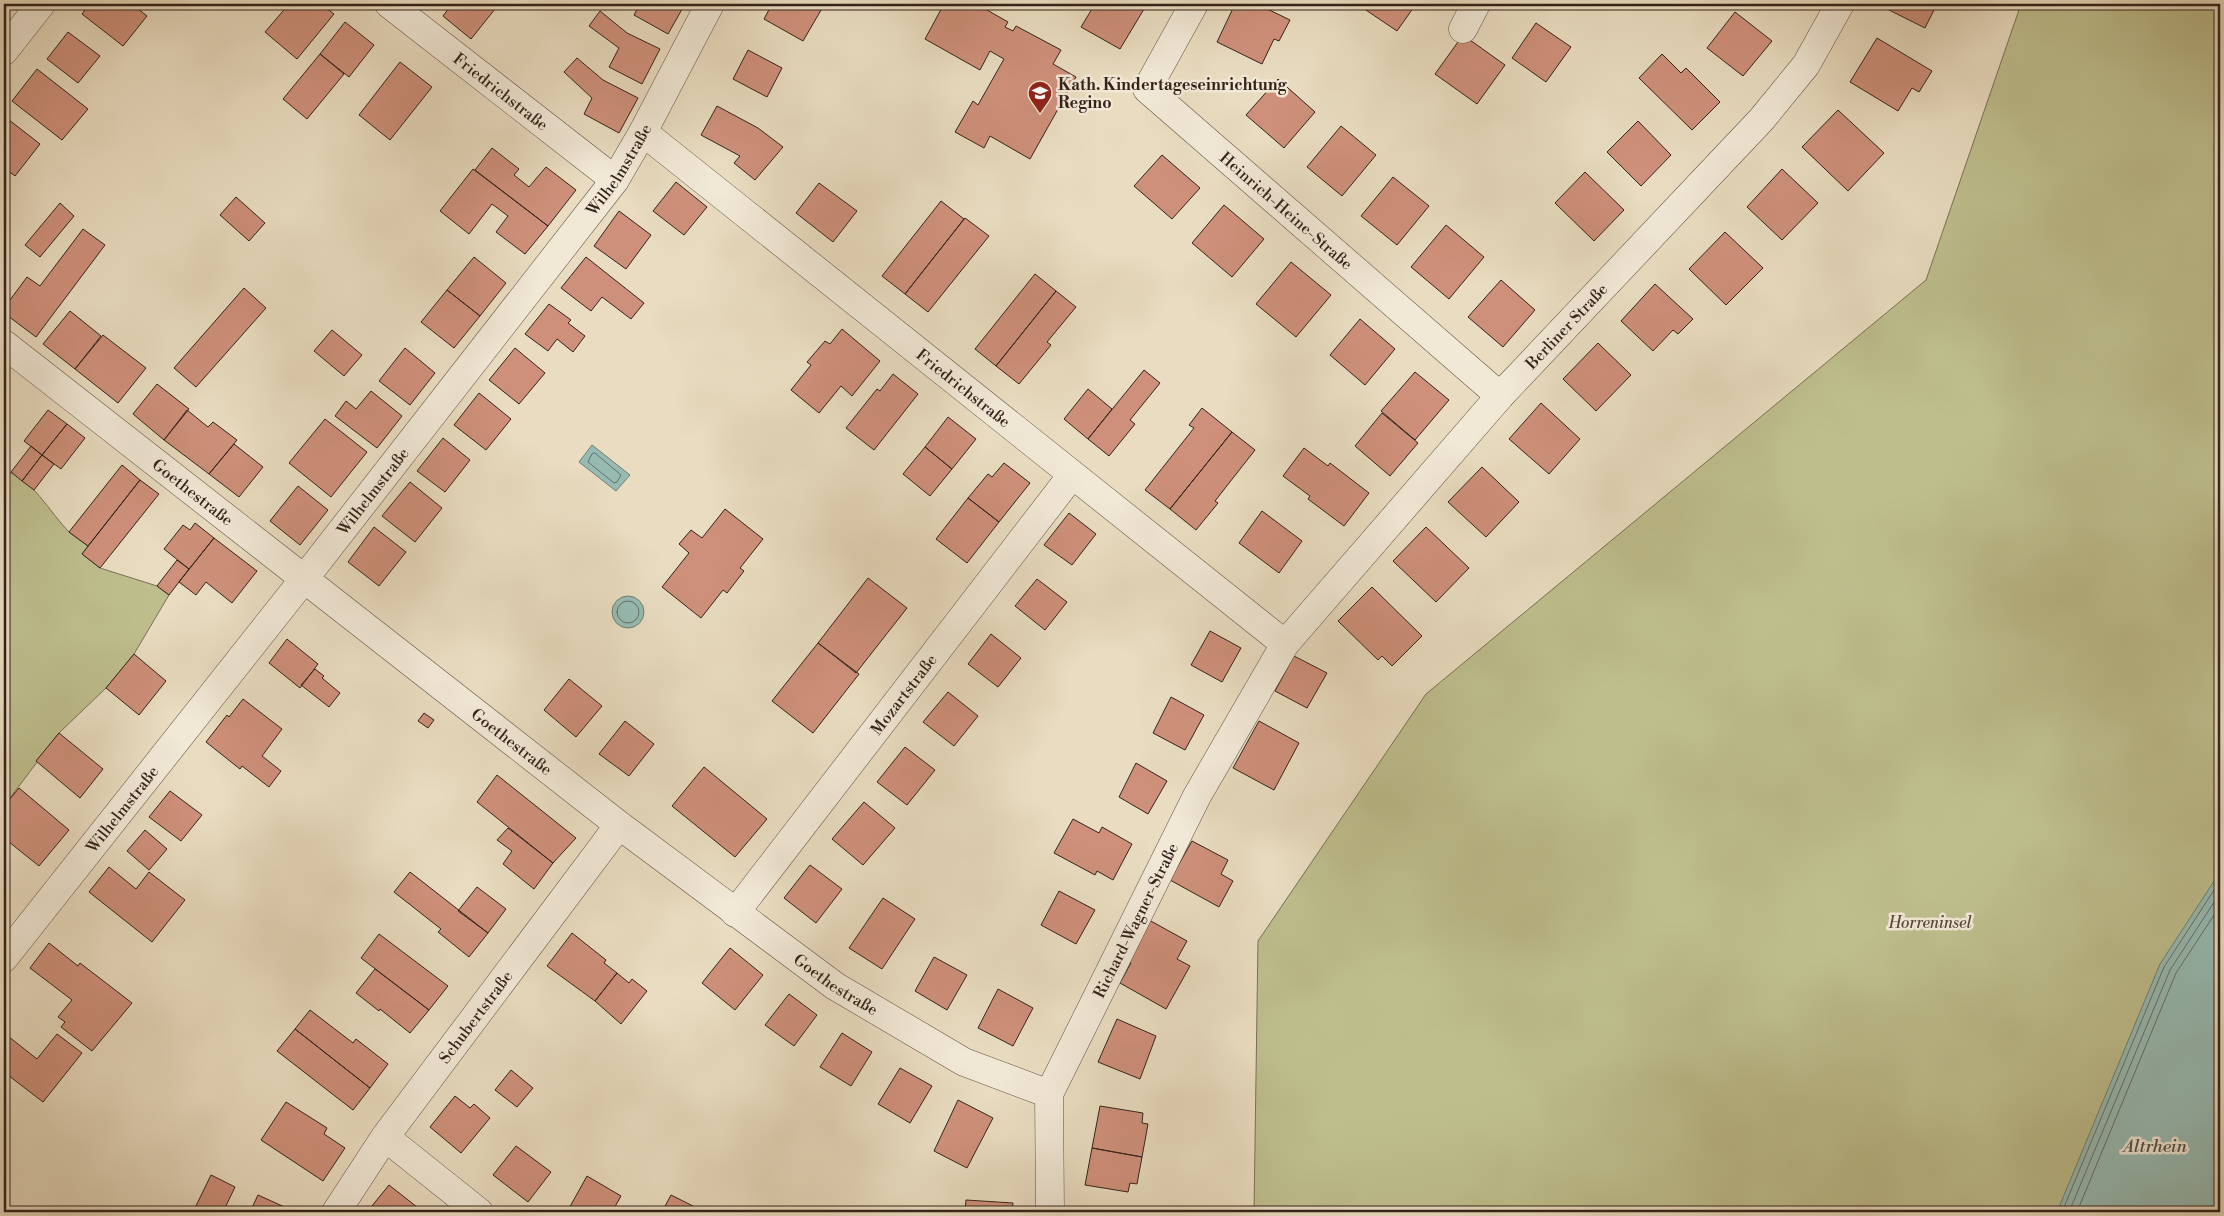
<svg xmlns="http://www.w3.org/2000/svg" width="2224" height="1216" viewBox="0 0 2224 1216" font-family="'Libre Bodoni',serif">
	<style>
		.green { fill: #bebe8d; stroke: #797054 }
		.water { fill: #97bbb3; stroke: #6f7e76 }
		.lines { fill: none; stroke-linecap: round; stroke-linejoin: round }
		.shore { stroke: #666e67; stroke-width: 1 }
		.building { fill: #ce907a; stroke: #34221b }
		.minor-casing { stroke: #615044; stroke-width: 29 }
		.minor { stroke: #f1e8d6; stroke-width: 28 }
		.labels { text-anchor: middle; stroke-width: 5; stroke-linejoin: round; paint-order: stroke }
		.poi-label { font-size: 16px; font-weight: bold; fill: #34221b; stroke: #f1e8d6; text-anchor: start }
		.street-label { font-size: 16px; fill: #34221b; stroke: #f1e8d6 }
		.park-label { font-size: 16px; font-style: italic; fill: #564938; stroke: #f1e8d6 }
		.water-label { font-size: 18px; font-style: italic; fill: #525049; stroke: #f1e8d6 }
	</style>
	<rect width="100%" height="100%" fill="#e9dcc0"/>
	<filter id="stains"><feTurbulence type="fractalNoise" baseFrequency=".004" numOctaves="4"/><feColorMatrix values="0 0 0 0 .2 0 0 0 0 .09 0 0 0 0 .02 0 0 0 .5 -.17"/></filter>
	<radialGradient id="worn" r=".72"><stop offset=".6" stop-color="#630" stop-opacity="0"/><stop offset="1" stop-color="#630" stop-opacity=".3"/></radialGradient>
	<path class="green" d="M2021,4H2220V1212H1254L1258,941L1426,694L1926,280Z
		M4,471C30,475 51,514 69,532C75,537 82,542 88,546L82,554L100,568L157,586L169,595L134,654L106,688L59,733L4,806Z"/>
	<path class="water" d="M592,445L630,475L616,491L579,462Z
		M612 612a16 16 0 1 1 32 0a16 16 0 1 1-32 0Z
		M2220,872V1212H2057L2160,964Z"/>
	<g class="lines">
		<path class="shore" d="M595,453L621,475L617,482L614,483L588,462L592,454Z
			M617 612a11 11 0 1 1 22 0a11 11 0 1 1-22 0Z
			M2062,1212L2164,967L2220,881
			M2069,1212L2170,970L2220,893
			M2077,1212L2176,973L2220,906"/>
	</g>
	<path class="building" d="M89,4H132L147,16L123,46L82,14Z
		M289,4H321L334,14L297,59L265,32Z
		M452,4H488L495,9L471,39L443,16Z
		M640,4H685L668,34L634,15Z
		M772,4H823L824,5L803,41L764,19Z
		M944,4H981L980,6L1008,22L1005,27L1013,31L1016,26L1061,50L1053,64L1076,77L1030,159L990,136L984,148L955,132L973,101L978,105L1004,59L990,51L980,70L925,39Z
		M1095,4H1135L1144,9L1120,49L1081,27Z
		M1235,4H1257L1290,20L1279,41L1274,39L1262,64L1217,42Z
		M1357,4H1416L1397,31Z
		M1885,4H1937L1925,28L1883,7Z
		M600,11L627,33L660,49L642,84L609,67L619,48L589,26Z
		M1735,12L1772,41L1743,76L1707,48Z
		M345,22L374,45L349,77L320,54Z
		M1536,23L1571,47L1546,82L1512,58Z
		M68,32L100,56L78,83L47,59Z
		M1463,35L1505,65L1477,104L1435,74Z
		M1877,38L1932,71L1919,92L1912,88L1898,111L1850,82Z
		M748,50L782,68L767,97L733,79Z
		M320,54L344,74L307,119L283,99Z
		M1662,54L1681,73L1686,68L1720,102L1692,130L1639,78Z
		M577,58L603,80L638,98L619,133L584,114L592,98L564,72Z
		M400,62L432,87L390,140L359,115Z
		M37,69L88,109L62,140L12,101Z
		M1278,79L1315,112L1284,148L1246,115Z
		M717,106L758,128L783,147L755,180L734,163L740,156L701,135Z
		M1838,110L1884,153L1848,191L1802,147Z
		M4,116L40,144L15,176L4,168Z
		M1638,121L1671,155L1641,186L1607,152Z
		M1341,126L1376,155L1342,196L1307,167Z
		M492,148L519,169L514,175L529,187L546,167L576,190L548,226L475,170Z
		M1162,155L1200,188L1172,219L1134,186Z
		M473,169L548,226L525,254L496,232L508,216L492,204L469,234L440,211Z
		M1782,169L1818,203L1782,240L1747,207Z
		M1585,172L1624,210L1594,241L1555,203Z
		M1393,177L1429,206L1397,245L1361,216Z
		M676,182L707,207L684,235L653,211Z
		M819,183L857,211L833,242L796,213Z
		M236,197L265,223L249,241L220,215Z
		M941,201L964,219L905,294L882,276Z
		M60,203L74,216L40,257L25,245Z
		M1224,205L1264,239L1232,277L1192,243Z
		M619,211L651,235L626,269L594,246Z
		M965,218L989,236L928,312L905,294Z
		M1446,225L1484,257L1449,299L1411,267Z
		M83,229L105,245L36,337L4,313V308L27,277L40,286Z
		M1725,232L1763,268L1726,305L1689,269Z
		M474,257L506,283L480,316L447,290Z
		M586,257L644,303L631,319L602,297L591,311L561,288Z
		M1291,262L1331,295L1296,337L1256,304Z
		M1035,274L1056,291L996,366L975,349Z
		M1501,280L1535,310L1503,347L1468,317Z
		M1655,284L1693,319L1678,334L1673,330L1653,351L1621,321Z
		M244,288L266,308L196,387L174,368Z
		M447,290L480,316L454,348L421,322Z
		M1056,291L1076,307L1047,342L1051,345L1019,384L996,366Z
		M549,304L571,320L568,323L585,336L573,352L557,339L548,351L525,334Z
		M70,311L101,336L75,369L43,344Z
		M1360,319L1395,349L1365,385L1330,355Z
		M842,329L880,361L852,396L841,386L819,413L791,390L811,365L807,362L825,341L830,344Z
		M332,330L362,355L344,376L314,351Z
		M103,335L146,368L118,403L75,369Z
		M1598,343L1631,375L1596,411L1563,379Z
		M405,348L435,373L410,405L379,381Z
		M515,348L545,373L519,404L489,380Z
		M1144,370L1160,383L1130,420L1135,424L1109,456L1088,439Z
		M1415,372L1449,400L1415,440L1381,411Z
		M893,374L918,394L874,450L846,428L877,389L880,391Z
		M157,384L189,409L164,440L133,414Z
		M1088,389L1112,409L1088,439L1064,419Z
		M371,391L402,416L377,448L335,416L346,401L356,409Z
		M479,393L511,419L486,450L454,425Z
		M1541,403L1580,439L1549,474L1509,439Z
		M1202,408L1232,432L1170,509L1145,490L1194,428L1189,425Z
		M48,410L67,424L42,455L24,441Z
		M187,410L208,427L213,422L237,440L209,474L164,440Z
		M1382,413L1418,443L1390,476L1355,446Z
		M948,417L976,439L952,469L925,447Z
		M325,419L367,452L331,497L289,463Z
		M67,424L85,438L61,469L42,455Z
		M1232,432L1255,450L1215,501L1218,503L1196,530L1170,509Z
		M443,438L470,460L445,492L417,471Z
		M234,444L263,467L239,497L209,474Z
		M31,446L42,455L22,481L11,472Z
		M925,447L952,469L930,496L903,474Z
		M1304,448L1328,466L1330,463L1369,493L1344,526L1308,499L1310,496L1283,476Z
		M42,455L54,464L34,490L22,481Z
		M1004,463L1030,483L999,522L968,498L988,474L992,477Z
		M122,465L140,480L88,546L69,532Z
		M1482,467L1519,502L1486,537L1448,502Z
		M140,480L159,494L100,568L82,554Z
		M410,482L442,508L415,542L382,516Z
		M298,486L328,510L300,545L270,521Z
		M968,498L999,522L967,563L936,539Z
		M725,509L763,539L740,568L744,571L727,593L723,590L701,618L662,587L689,553L679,544L691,530L702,538Z
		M1262,511L1302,541L1279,573L1239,543Z
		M1069,513L1096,534L1072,565L1044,545Z
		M195,523L214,538L189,569L164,549L183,525L190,530Z
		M374,527L406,552L379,586L348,562Z
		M1426,527L1469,568L1436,602L1393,561Z
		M214,538L257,571L232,603L206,582L196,595L179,582Z
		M177,560L189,569L169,595L157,586Z
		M868,578L907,608L856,673L818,643Z
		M1037,579L1067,602L1045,630L1015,606Z
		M1372,587L1422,636L1392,666L1382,656L1378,660L1338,621Z
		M1210,631L1241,648L1222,682L1191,665Z
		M991,634L1021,658L998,687L968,664Z
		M287,639L318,664L300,688L269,663Z
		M818,643L859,674L813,733L772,701Z
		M134,654L166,681L139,715L106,688Z
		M1294,656L1327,673L1307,708L1275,691Z
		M315,669L324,676L322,678L340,693L329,707L301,685Z
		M569,679L602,706L576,737L544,710Z
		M948,692L978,716L954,746L923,722Z
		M1171,697L1204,715L1185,750L1153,733Z
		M243,699L282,729L262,756L281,771L269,787L242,766L240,769L206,742L227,715L229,717Z
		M424,713L434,720L428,728L418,721Z
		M625,721L654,744L629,776L599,754Z
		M1259,721L1299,743L1274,790L1233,768Z
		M59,733L103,769L80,798L36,761Z
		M905,747L935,770L907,805L877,782Z
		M1136,763L1167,781L1148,814L1119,797Z
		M704,767L767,819L735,857L672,806Z
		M497,775L576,838L553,863L477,802Z
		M19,788L69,830L39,866L4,838V806Z
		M170,791L202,815L181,841L149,817Z
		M864,802L895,828L863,865L832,839Z
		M1073,819L1099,833L1102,827L1132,844L1113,880L1097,871L1095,875L1054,853Z
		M508,828L553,863L534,889L503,864L512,851L497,840Z
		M145,830L167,849L149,870L127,851Z
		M1192,841L1228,860L1221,874L1233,881L1219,907L1170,880Z
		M810,865L842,889L816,923L784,898Z
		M109,867L136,889L149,872L185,900L152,942L89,892Z
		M410,872L488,933L469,957L438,932L441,929L394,892Z
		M477,887L506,909L488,933L458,911Z
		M1059,891L1095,910L1076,944L1041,925Z
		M883,898L915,919L882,969L849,948Z
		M1149,920L1187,941L1177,959L1190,966L1166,1009L1120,983L1131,963L1126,960Z
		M572,933L606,960L604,963L617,973L595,1001L547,966Z
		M379,934L448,986L429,1010L361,958Z
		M49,943L78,966L80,963L132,1003L92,1051L61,1027L65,1022L58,1017L72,1000L30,968Z
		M730,948L763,975L735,1010L702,983Z
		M934,957L967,975L947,1010L915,991Z
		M375,969L429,1010L410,1033L380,1009L379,1011L356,993Z
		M617,973L629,983L632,979L647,991L621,1024L595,1001Z
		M998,989L1033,1008L1013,1046L978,1028Z
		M789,994L817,1015L794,1046L765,1025Z
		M310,1010L353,1043L356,1039L388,1064L370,1088L295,1029Z
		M1117,1019L1156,1036L1140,1079L1098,1062Z
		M295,1029L370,1088L353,1110L277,1051Z
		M4,1033L37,1059L57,1034L82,1053L43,1102L4,1072Z
		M842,1033L872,1052L851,1086L820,1067Z
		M900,1068L932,1086L910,1123L878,1104Z
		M511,1070L533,1088L517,1107L495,1090Z
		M455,1096L470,1108L474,1104L490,1118L461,1153L430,1127Z
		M958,1100L993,1118L967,1168L934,1151Z
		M286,1102L327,1128L324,1134L345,1148L323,1181L261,1140Z
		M1100,1106L1143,1113L1142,1123L1148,1124L1142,1157L1092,1148Z
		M516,1146L551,1172L528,1202L493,1175Z
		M1092,1148L1142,1157L1137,1184L1130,1183L1128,1192L1085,1185Z
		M211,1175L235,1187L223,1212H193Z
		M587,1176L621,1196L612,1212H567Z
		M389,1185L422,1211L421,1212H367Z
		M258,1195L291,1210L290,1212H250Z
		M671,1195L693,1206L690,1212H662Z
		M966,1200L1013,1203L1012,1212H965Z"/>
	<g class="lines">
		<defs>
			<g id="minor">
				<path id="s1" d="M389,4L615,180"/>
				<path id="s2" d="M1194,4L1147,89L1500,396"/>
				<path d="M1463,29L1476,4"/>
				<path d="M4,51L41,4"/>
				<path id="s3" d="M643,132L1285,644"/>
				<path id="s4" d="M4,344L619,825L835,986L964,1062L1049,1094"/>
				<path id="s5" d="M735,913L1072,475"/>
				<path id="s6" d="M4,958L304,579L615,180L643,132L710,4"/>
				<path d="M385,1137L479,1212"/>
				<path id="s7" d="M336,1212L385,1137L619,825"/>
				<path id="s8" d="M1050,1212L1049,1094L1197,796L1285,644L1500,396L1761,120L1806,65L1840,4"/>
			</g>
		</defs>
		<use href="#minor" class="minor-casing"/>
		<use href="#minor" class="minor"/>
	</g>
	<defs>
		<symbol id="school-pin" viewBox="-11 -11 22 30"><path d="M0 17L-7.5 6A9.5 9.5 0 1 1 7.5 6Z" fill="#8f2418" stroke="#f1e8d6"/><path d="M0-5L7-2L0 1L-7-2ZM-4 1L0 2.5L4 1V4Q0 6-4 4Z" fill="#fff"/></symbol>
	</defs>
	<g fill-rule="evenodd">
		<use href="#school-pin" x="1026" y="79" width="28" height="38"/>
	</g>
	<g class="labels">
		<g class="poi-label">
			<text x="1058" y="90">Kath. Kindertageseinrichtung<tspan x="1058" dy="18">Regino</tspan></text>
		</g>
		<g class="street-label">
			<text dy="6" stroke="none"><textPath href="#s1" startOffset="142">Friedrichstraße</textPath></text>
			<text dy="6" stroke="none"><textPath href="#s6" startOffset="1000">Wilhelmstraße</textPath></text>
			<text dy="6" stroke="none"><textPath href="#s2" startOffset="282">Heinrich-Heine-Straße</textPath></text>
			<text dy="6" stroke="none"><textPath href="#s8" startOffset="1051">Berliner Straße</textPath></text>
			<text dy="6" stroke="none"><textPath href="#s3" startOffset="410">Friedrichstraße</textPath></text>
			<text dy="6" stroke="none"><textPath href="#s6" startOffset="595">Wilhelmstraße</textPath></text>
			<text dy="6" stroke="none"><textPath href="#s4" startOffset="240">Goethestraße</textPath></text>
			<text dy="6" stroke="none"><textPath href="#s5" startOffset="276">Mozartstraße</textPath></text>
			<text dy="6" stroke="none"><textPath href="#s4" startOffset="645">Goethestraße</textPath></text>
			<text dy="6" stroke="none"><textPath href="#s6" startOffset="190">Wilhelmstraße</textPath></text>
			<text dy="6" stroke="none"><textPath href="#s8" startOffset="312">Richard-Wagner-Straße</textPath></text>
			<text dy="6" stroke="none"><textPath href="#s4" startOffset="1050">Goethestraße</textPath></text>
			<text dy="6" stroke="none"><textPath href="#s7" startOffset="240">Schubertstraße</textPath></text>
		</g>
		<g class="park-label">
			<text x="1930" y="928">Horreninsel</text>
		</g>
		<g class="water-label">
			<text x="2155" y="1152">Altrhein</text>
		</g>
	</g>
	<rect width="2224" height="1216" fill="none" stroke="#e9dcc0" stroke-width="20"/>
	<rect x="5" y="5" width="2214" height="1206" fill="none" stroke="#34221b" stroke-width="2.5"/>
	<rect x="10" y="10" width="2204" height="1196" fill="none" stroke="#34221b"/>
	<rect width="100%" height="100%" filter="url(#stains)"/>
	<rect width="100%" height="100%" fill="url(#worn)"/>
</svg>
